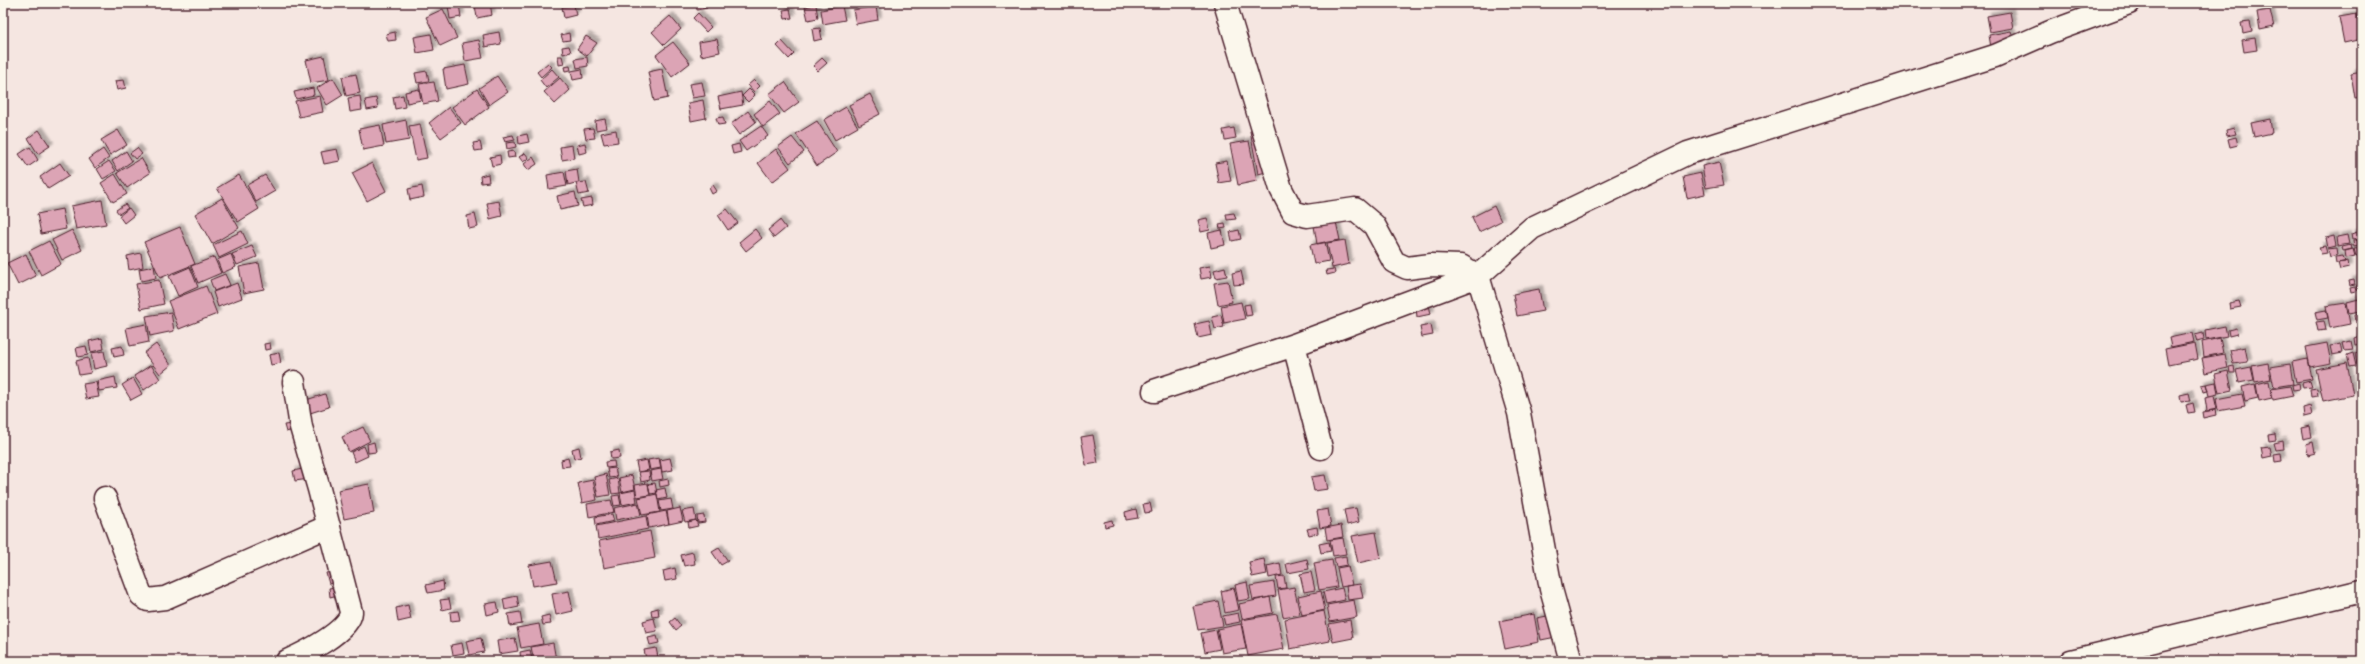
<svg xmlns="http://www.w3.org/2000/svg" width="2365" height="664" viewBox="0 0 2365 664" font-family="Mynerve,sans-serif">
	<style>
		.building { fill: #dca4b5; stroke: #4a1f2b; filter: url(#shadow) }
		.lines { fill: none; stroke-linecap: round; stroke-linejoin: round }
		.minor-casing { stroke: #4a1f2b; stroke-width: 25 }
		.minor { stroke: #fbf7ec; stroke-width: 22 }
	</style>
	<defs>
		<filter id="shadow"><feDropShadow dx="3.5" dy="-3.5" stdDeviation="1" flood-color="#0004"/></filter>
	</defs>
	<rect width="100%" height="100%" fill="#f5e6e1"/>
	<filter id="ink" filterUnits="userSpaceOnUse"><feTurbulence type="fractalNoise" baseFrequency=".025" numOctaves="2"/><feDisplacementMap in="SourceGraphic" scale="8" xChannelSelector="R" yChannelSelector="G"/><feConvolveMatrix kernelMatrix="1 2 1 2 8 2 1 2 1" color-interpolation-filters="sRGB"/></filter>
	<g filter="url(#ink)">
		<path class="building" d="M490,3L492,15L477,18L475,5Z
			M497,3H511V4L498,7Z
			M679,3H691L692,5L680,7Z
			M696,3H706L707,8L697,10Z
			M459,4L461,17L450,19L448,6Z
			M574,5L576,15L564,18L562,7Z
			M816,5L818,18L808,20L805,7Z
			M842,6L845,20L823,24L821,10Z
			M876,6L878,20L856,24L853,10Z
			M443,9L457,38L440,46L426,17Z
			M790,9L792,18L785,19L783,10Z
			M2270,10L2274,27L2260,30L2257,12Z
			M2010,12L2013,28L1990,32L1987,16Z
			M698,13L711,27L706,32L693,18Z
			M2357,14L2362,39L2344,43L2339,17Z
			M670,16L681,29L664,45L652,32Z
			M2250,22L2252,31L2243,33L2241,23Z
			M820,28L822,39L814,41L812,29Z
			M2011,31L2014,43L1991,48L1989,35Z
			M395,32L396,40L388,41L386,34Z
			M499,32L501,44L485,47L483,35Z
			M569,33L570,40L563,41L561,35Z
			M431,34L434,50L417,53L414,37Z
			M586,36L597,43L587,56L577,49Z
			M2255,38L2257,50L2244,52L2242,40Z
			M717,39L720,52L701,56L699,42Z
			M479,40L483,58L465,61L462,43Z
			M782,41L794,54L789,59L777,46Z
			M673,42L690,63L672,77L656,55Z
			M569,46L571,52L563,54L562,47Z
			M324,56L329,80L311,83L306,60Z
			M558,56H562L564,64L559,65Z
			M587,57L588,66L577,68L575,59Z
			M822,58L827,63L818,71L813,66Z
			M548,63L552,67L541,77L537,72Z
			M465,65L469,84L446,89L443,69Z
			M570,66L571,70L565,71L564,67Z
			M552,69L559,77L546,88L540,80Z
			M582,69L583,78L573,80L571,71Z
			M662,69L668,98L654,101L648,72Z
			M427,71L429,81L417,83L415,73Z
			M2362,72V97L2355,98L2351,74Z
			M356,74L360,93L346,96L342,77Z
			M497,76L508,92L489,105L479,88Z
			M333,78L343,95L327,105L317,88Z
			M560,78L570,90L555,104L544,92Z
			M124,80L126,88L117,90L115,81Z
			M754,80L760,86L754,92L748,85Z
			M434,82L438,101L423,104L419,84Z
			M702,82L705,96L692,98L689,84Z
			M785,82L799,102L784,113L769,94Z
			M313,88L314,95L296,99L294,92Z
			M419,89L421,100L407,103L405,92Z
			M477,89L489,107L465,125L452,107Z
			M749,89L755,95L748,102L742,96Z
			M741,92L743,105L721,109L718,97Z
			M870,94L880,114L859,125L849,105Z
			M403,95L405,107L395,109L393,97Z
			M320,96L323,112L299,117L295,101Z
			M360,96L362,110L350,112L348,98Z
			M376,98L378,108L367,110L365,100Z
			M703,100L706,118L691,121L688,103Z
			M770,101L780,114L763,127L754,114Z
			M449,107L461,123L441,138L429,123Z
			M846,107L858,127L835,140L824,120Z
			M748,111L756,122L739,135L731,124Z
			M723,117L725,124L718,125L716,118Z
			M605,119L607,128L596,130L595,121Z
			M2270,119L2272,133L2254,137L2251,123Z
			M406,120L409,140L386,144L383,125Z
			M817,121L837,152L817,166L796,134Z
			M420,124L427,158L416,160L409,126Z
			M380,125L384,146L363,150L359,129Z
			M761,126L768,136L746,151L739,141Z
			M593,128L595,138L586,139L584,129Z
			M1234,128L1236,138L1225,140L1223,130Z
			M2234,128L2236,134L2227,136L2226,130Z
			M1263,129L1271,171L1258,174L1250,131Z
			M39,130L50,146L38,154L28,138Z
			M118,130L127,145L110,155L101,140Z
			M616,130L618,142L604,144L601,133Z
			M527,134L529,142L519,144L518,136Z
			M513,135L515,140L505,142L503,137Z
			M792,137L804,152L790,163L778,147Z
			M2236,137L2238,145L2230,147L2228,139Z
			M1249,141L1257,181L1238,185L1230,144Z
			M480,142L482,150L475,151L473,143Z
			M515,142L516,147L507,149L506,143Z
			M585,143L587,152L579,154L577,145Z
			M739,144L741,152L733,154L731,146Z
			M572,145L574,158L562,160L560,147Z
			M30,147L38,160L28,167L19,154Z
			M137,148L142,154L135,159L130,153Z
			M103,149L109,158L95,168L89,159Z
			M337,149L340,161L324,164L321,152Z
			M776,149L790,168L772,182L758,163Z
			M126,151L132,161L118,171L112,161Z
			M514,151L515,157L508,158L507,152Z
			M525,153L529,158L523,162L519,157Z
			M500,155L501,164L492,166L490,157Z
			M533,157L537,164L528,170L524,164Z
			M141,158L150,173L127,188L117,173Z
			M109,161L116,171L103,179L97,169Z
			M1227,161L1231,181L1219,183L1215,163Z
			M1719,162L1724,185L1706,188L1702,166Z
			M60,163L69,176L48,189L40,177Z
			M372,163L386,191L367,201L352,173Z
			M577,169L579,182L568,185L566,171Z
			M564,172L567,186L549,189L547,175Z
			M1701,173L1705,194L1687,198L1683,177Z
			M115,174L127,194L113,202L101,183Z
			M488,174L489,182L481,183L480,176Z
			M239,175L259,209L238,222L217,188Z
			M265,175L275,191L256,202L247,185Z
			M586,182L589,193L579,195L576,183Z
			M713,185L717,191L712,194L709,188Z
			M422,186L424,197L410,200L408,189Z
			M575,192L578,206L560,210L557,196Z
			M222,198L239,228L212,244L195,214Z
			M592,198L593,205L583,207L581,200Z
			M102,200L106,224L76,229L71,206Z
			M499,201L502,216L490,219L487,203Z
			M125,204L128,208L119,214L116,210Z
			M1494,206L1501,221L1479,232L1472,217Z
			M129,208L134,215L124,223L119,216Z
			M62,209L66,229L41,234L37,214Z
			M727,209L738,223L728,230L718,215Z
			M1234,213L1236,219L1227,220L1226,214Z
			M475,214L478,227L469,229L467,216Z
			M1207,218L1210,230L1201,232L1198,220Z
			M780,220L786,228L774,238L768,230Z
			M1336,222L1340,240L1317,244L1314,226Z
			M1225,223L1226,228L1220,229L1219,224Z
			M180,227L195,264L160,278L144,242Z
			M755,229L762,238L746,251L739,242Z
			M72,230L82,250L62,260L52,240Z
			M1222,230L1225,245L1211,248L1208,233Z
			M1239,230L1241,239L1232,241L1230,232Z
			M242,231L248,244L219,258L213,245Z
			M2357,232L2359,239L2352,240L2351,234Z
			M2347,235L2349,244L2338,246L2337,237Z
			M2334,236L2336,246L2328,248L2326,238Z
			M1345,240L1349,264L1332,268L1327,243Z
			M2358,240L2359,246L2354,247L2353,241Z
			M49,241L61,264L41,275L29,251Z
			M1325,242L1329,261L1314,264L1310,245Z
			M2351,245L2352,249L2343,251L2342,247Z
			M252,246L257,257L237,265L232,254Z
			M2325,246L2327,253L2321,254L2319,247Z
			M2337,248L2338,255L2330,257L2328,249Z
			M2362,248V254L2356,256L2354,249Z
			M2353,249L2355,256L2346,258L2345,251Z
			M141,253L143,267L129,270L127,256Z
			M26,254L36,276L18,285L7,263Z
			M231,254L236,267L222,273L217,260Z
			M2343,256L2345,262L2336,263L2335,257Z
			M214,257L221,273L198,283L191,266Z
			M2348,261L2349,268L2340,270L2338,263Z
			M259,263L264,289L244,293L239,267Z
			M154,266L156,278L141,281L139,269Z
			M1210,266L1212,277L1201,279L1199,268Z
			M190,267L198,287L178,296L169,276Z
			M1225,267L1227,276L1216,278L1214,270Z
			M1334,269L1335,273L1327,275L1326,270Z
			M1241,271L1244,284L1234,285L1232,273Z
			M225,274L230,285L214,291L210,280Z
			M159,280L164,304L141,309L136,284Z
			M2354,280L2355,285L2350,286L2349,281Z
			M1228,281L1232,302L1218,305L1214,283Z
			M237,283L242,298L218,307L213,292Z
			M2362,285V291H2358L2356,286Z
			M206,286L217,314L179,329L168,301Z
			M2355,287L2356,292L2351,293L2350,288Z
			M1539,289L1543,311L1517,316L1513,294Z
			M2359,299L2361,311L2349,313L2347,302Z
			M2239,301L2241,307L2230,309L2229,303Z
			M1241,302L1245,319L1224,323L1221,306Z
			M2346,303L2350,324L2330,328L2326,306Z
			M1250,304L1252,315L1246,316L1244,305Z
			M1429,305L1431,314L1417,317L1416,308Z
			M2326,310L2328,318L2317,320L2315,312Z
			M171,312L174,331L150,336L146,316Z
			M2362,312V321L2356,323L2355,314Z
			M1221,315L1224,327L1215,329L1212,317Z
			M1209,321L1212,335L1198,338L1195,324Z
			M2324,321L2326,330L2318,331L2316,322Z
			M146,324L149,342L130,346L126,328Z
			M1431,325L1433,335L1422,337L1420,327Z
			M2225,326L2227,336L2206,340L2205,330Z
			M2236,328L2237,334L2229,336L2228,330Z
			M2192,333L2194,342L2171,347L2169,338Z
			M2203,333L2204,340L2197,342L2195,335Z
			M2359,336L2361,344L2355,345L2354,338Z
			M102,338L104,349L91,352L89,341Z
			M2220,338L2223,353L2204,357L2202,342Z
			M2351,341L2353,350L2345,351L2343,343Z
			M270,343L271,349L265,350L264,344Z
			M2195,343L2198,359L2168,365L2165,349Z
			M2327,343L2331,363L2310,367L2306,347Z
			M156,344L171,365L160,374L144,353Z
			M2341,344L2343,353L2332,355L2330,346Z
			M86,346L88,355L78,357L76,348Z
			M122,346L124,355L114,357L112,348Z
			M2245,347L2248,362L2233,364L2230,350Z
			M104,351L107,366L94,369L91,353Z
			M2362,351V363L2357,364L2355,353Z
			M279,353L281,363L271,365L269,355Z
			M2353,353L2356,366L2350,367L2347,355Z
			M2225,354L2228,368L2205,373L2202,358Z
			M88,358L91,373L79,375L76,361Z
			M2308,359L2312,379L2296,382L2292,362Z
			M2268,363L2271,379L2255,382L2252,366Z
			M2347,363L2353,395L2323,401L2316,369Z
			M2290,364L2293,384L2274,387L2270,367Z
			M151,365L160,379L144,390L134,376Z
			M2234,366L2235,373H2230L2229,367Z
			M2251,367L2254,380L2239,383L2236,370Z
			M2228,371L2232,390L2219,393L2215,374Z
			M115,377L117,388L99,391L97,381Z
			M133,378L142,394L131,400L122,385Z
			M2269,381L2272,398L2259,401L2256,384Z
			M2310,381L2312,387L2303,388L2302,383Z
			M96,382L99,397L86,399L83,384Z
			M2216,382L2218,394L2209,396L2206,384Z
			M2299,383L2300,389L2293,390L2292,385Z
			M2206,384L2208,391L2203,392L2201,385Z
			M2255,384L2258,398L2245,401L2242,387Z
			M2290,386L2293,396L2273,400L2271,389Z
			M2317,388L2318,396L2311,397L2310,389Z
			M2189,393L2191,401L2181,402L2180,395Z
			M325,394L329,407L307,414L303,401Z
			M2242,394L2245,406L2218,411L2216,399Z
			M2214,396L2217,409L2207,411L2205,398Z
			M2193,403L2195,412L2188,413L2186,405Z
			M2310,406L2312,415L2304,417L2303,408Z
			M2215,410L2216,415L2203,418L2202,412Z
			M292,424L293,430L286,432L284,425Z
			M2310,426L2312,437L2303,439L2301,428Z
			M363,427L370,441L349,452L342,437Z
			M2275,434L2276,440L2269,441L2268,435Z
			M1093,435L1098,463L1086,465L1081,437Z
			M2283,441L2284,449L2276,450L2274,443Z
			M374,442L376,452L368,453L367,444Z
			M2313,442L2315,453L2308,455L2306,444Z
			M364,446L368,456L355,462L351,452Z
			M579,447L581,457L574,459L572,449Z
			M2270,447L2272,456L2263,458L2261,448Z
			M619,450L620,458L611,459L610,452Z
			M2281,453L2282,461L2275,462L2274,454Z
			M568,458L570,466L562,467L561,460Z
			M659,458L661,468L650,470L648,460Z
			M670,458L673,470L662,472L660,460Z
			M647,460L649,470L638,472L636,462Z
			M614,461L615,467L606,468L605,462Z
			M307,468L309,479L295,481L293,471Z
			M615,468L617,477L609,478L607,469Z
			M661,469L663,479L652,481L650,471Z
			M649,471L650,480L641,482L639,472Z
			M606,474L610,495L598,497L594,477Z
			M632,475L635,489L622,492L619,478Z
			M1325,475L1328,489L1314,491L1311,477Z
			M618,478L620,493L612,494L609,480Z
			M668,479L669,485L660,487L659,481Z
			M593,480L597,500L582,503L578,483Z
			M648,483L650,495L637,497L635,485Z
			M655,483L657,493L650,494L648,484Z
			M369,484L374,513L344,519L338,490Z
			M665,488L667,498L658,500L656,490Z
			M635,490L637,502L622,505L620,493Z
			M657,494L660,512L642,515L638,498Z
			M619,495L621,505L614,506L612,496Z
			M671,499L673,509L661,511L659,501Z
			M611,500L614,512L589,517L587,504Z
			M638,503L641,515L616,520L614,508Z
			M1150,503L1152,512L1145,513L1143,504Z
			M680,508L683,521L669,524L667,511Z
			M1356,508L1359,522L1347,525L1344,510Z
			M694,509L696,520L685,522L682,511Z
			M1136,509L1138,518L1126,520L1125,512Z
			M1328,509L1331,526L1320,528L1317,511Z
			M666,511L669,524L649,528L647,515Z
			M612,514L614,521L596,525L595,517Z
			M704,515L705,522L698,523L697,516Z
			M646,516L648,529L598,539L596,526Z
			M696,520L698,526L689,528L688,522Z
			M1112,520L1113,525L1105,527L1104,522Z
			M1341,525L1343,537L1327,540L1325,528Z
			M1317,527L1318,533L1309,535L1307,529Z
			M650,531L655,558L604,568L599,541Z
			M1376,532L1381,558L1358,563L1352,536Z
			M1343,538L1346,554L1333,556L1330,540Z
			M1329,542L1331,551L1321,553L1319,544Z
			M719,548L728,561L721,565L712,552Z
			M693,552L695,564L684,566L681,555Z
			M1346,556L1347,565L1336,567L1334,558Z
			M1264,559L1267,574L1252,577L1249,562Z
			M1307,559L1309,569L1288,573L1286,564Z
			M1332,560L1337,587L1319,590L1314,563Z
			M552,561L557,582L533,586L529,565Z
			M1280,563L1282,575L1269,578L1267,566Z
			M1348,566L1352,585L1341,587L1337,568Z
			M675,568L677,579L665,581L663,571Z
			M337,571L339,582L329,584L326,573Z
			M1311,572L1315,590L1304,592L1300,574Z
			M1284,576L1286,588L1278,589L1276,577Z
			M443,581L444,590L428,593L426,585Z
			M1247,582L1250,599L1238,601L1235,585Z
			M1274,582L1276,596L1253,600L1250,586Z
			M1360,584L1363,598L1348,600L1346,586Z
			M341,586L342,594L330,597L329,588Z
			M1294,587L1300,614L1283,617L1278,590Z
			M1234,588L1239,610L1225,613L1221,591Z
			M1342,588L1345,600L1326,604L1323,592Z
			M569,591L573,611L556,615L552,594Z
			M1321,591L1325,610L1302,615L1298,596Z
			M517,596L519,607L505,610L503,599Z
			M1270,597L1273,613L1242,619L1239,604Z
			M449,599L451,608L442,610L440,600Z
			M1354,600L1357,617L1330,622L1327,605Z
			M1218,601L1223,626L1198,630L1193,606Z
			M497,602L499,612L487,615L485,604Z
			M408,605L411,619L398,622L396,608Z
			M658,608L659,616L652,617L651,610Z
			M458,611L460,620L451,621L450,612Z
			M1324,611L1330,641L1290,649L1285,619Z
			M520,612L522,624L510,626L508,614Z
			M1238,613L1240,622L1225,625L1223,616Z
			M1277,614L1284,649L1248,656L1241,620Z
			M1534,614L1539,642L1505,649L1499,621Z
			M1557,614L1561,636L1541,640L1537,618Z
			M549,615L551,624L543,625L541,617Z
			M654,618L657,631L646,633L643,621Z
			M675,618L681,626L676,630L670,622Z
			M1350,620L1353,638L1333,642L1329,624Z
			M539,624L543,644L521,648L517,628Z
			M1241,624L1246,649L1222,653L1217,629Z
			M1216,630L1220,649L1205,652L1201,633Z
			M657,636L659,643L650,645L648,638Z
			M481,638L484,652L469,655L466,641Z
			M515,638L518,651L499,654L497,641Z
			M462,643L464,653L453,655L451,645Z
			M553,643L556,660L534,661L531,647Z
			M656,648L658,657L646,659L644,650Z
			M530,650L532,660L521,661L520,652Z"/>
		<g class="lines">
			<defs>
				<path id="minor" d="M1225,3L1281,189L1293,212L1307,216L1355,209L1374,225L1394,262L1407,268L1431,265L1461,266L1478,276L1519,413L1551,589L1571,661
					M1294,345L1321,448
					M1154,391L1294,345L1478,276L1532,228L1688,153L1995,56L2050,32L2129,3
					M105,498L141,595L148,600L165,598L329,526
					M287,661C303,654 350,631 351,612L319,489L301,427L294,382
					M2071,661L2362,591"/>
			</defs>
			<use href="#minor" class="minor-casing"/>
			<use href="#minor" class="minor"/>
		</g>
	</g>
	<rect width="2365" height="664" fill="none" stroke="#fbf7ec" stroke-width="16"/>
	<rect x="8" y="8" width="2349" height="648" fill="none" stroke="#4a1f2b" stroke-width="1.5" filter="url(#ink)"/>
</svg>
